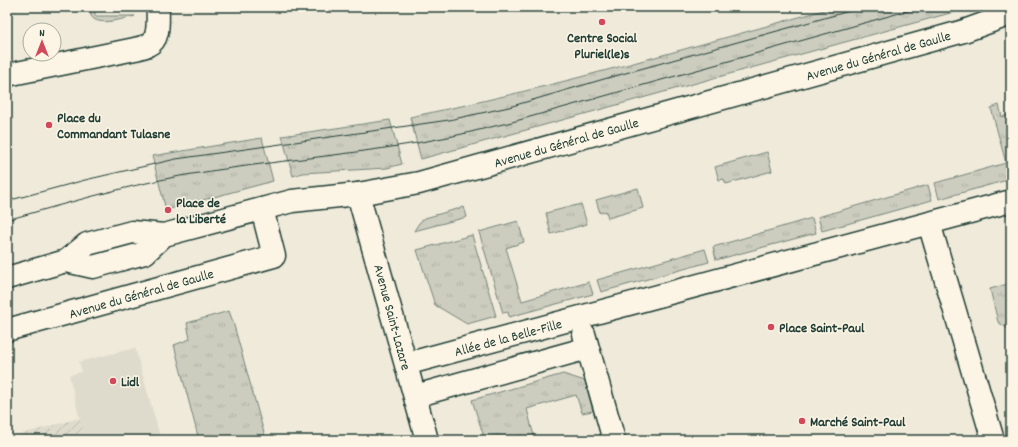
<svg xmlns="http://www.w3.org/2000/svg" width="1018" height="447" viewBox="0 0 1018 447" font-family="Dekko,sans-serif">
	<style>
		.built { fill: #dedbcc }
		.industrial { fill: url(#industrial-furrows) }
		.grass { fill: url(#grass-tufts); stroke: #76857a }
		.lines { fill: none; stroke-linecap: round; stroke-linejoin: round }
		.minor-casing { stroke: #1f3d34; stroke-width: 25 }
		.major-casing { stroke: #1f3d34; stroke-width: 25 }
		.minor { stroke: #fcf5e5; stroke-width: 22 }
		.major { stroke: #fcf5e5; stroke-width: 22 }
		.tram { stroke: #1f3d34; stroke-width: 1 }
		.poi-dot { fill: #d1495b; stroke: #fcf5e5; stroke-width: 1.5 }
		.labels { text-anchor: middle; stroke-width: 3; stroke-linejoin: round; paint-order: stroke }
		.poi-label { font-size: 14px; font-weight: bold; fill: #1f3d34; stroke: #fcf5e5; text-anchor: start }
		.street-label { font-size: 14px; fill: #1f3d34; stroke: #fcf5e5 }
	</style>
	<defs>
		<pattern id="industrial-furrows" width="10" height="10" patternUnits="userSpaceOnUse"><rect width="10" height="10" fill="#dedbcc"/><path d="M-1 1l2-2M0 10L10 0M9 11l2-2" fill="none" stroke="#bebdb0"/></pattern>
		<pattern id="grass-tufts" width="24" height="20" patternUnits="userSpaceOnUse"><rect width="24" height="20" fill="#cccdbf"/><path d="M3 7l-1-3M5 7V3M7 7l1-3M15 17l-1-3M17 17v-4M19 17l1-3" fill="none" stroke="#afb1a5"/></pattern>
	</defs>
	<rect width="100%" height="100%" fill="#efeada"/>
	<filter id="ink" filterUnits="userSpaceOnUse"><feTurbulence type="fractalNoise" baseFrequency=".025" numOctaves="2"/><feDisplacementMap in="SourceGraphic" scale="8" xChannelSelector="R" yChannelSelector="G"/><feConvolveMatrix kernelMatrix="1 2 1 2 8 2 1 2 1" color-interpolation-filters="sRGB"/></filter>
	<g filter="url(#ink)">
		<path class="built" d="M135,348L161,440H85L69,375L82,372L79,362Z"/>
		<path class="industrial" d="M80,418L86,440H7V438Z"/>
		<path class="grass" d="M90,7H95V16H135C121,19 87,31 90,7Z
			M835,7H972L421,159L410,117C553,88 694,46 835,7Z
			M999,105L1002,117L1011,114V179L939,199L935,183L1006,163L991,108Z
			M390,120L402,164L387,168L302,173L293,176L282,136Z
			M262,138L273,181L166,210L152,156Z
			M767,152L772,171L726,184L724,179L719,180L715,167Z
			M928,185L932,200L822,231L818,217Z
			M638,188L643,208L608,218L606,211L600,213L596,200Z
			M581,204L587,224L551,234L546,213Z
			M464,207L467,217L414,231L419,223L425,218Z
			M812,218L816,233L716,260L713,247Z
			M518,221L524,242L506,248L522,301L589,282L593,294L509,317L508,312L503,313L479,232Z
			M472,235L496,316L467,324L435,305L417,250Z
			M705,249L709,262L601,292L597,280Z
			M1011,283V331L998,322L990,289Z
			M229,311L233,322L266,440H199L174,345L190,339L187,323Z
			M563,374L585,381L593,411L582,413L576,395L527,409L535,440H485L472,400Z"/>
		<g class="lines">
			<defs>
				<path id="minor" d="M7,75L135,49C139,48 144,47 148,45C161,39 157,19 158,7
					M358,194L427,440
					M929,223L993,440
					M7,330L274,256L262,209
					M584,334L614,440
					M406,364L1011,201
					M415,396L588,348"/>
				<path id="major" d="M66,261L93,267L108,263L145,253L164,235
					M7,278L66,261L87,244L132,232L164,235L292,201L358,194L419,183L964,31L1011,14"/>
			</defs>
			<use href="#minor" class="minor-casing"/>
			<use href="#major" class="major-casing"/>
			<use href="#minor" class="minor"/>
			<use href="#major" class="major"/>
			<path class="tram" d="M7,201L85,180L176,159L449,120L509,107L604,79L864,7
				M7,220C64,204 122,187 180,176C271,160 363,155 453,136C473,132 493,126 512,122L921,7"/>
		</g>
	</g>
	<g class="poi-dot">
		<circle cx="602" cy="22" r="4"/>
		<circle cx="49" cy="125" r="4"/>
		<circle cx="168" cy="210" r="4"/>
		<circle cx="771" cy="327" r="4"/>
		<circle cx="113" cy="381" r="4"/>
		<circle cx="802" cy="421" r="4"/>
	</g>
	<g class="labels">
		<g class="poi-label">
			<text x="602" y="42" text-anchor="middle">Centre Social<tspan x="602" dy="16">Pluriel(le)s</tspan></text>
			<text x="57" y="122">Place du<tspan x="57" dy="16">Commandant Tulasne</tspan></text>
			<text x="176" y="207">Place de<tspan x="176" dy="16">la Liberté</tspan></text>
			<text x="779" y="332">Place Saint-Paul</text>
			<text x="121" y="386">Lidl</text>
			<text x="810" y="426">Marché Saint-Paul</text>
		</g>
		<g class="street-label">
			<text transform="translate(878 55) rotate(-16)" y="5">Avenue du Général de Gaulle</text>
			<text transform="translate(566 142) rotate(-16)" y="5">Avenue du Général de Gaulle</text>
			<text transform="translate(141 293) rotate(-16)" y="5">Avenue du Général de Gaulle</text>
			<text transform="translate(393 317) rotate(75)" y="5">Avenue Saint-Lazare</text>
			<text transform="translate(508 337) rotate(-15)" y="5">Allée de la Belle-Fille</text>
		</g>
	</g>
	<rect width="1018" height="447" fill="none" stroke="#fcf5e5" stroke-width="24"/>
	<rect x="12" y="12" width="994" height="423" fill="none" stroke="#1f3d34" stroke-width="1.5" filter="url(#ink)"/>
	<g transform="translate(42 42)"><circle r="19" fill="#fcf5e5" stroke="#a4ab9e"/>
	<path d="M0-3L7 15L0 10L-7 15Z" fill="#d1495b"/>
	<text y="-6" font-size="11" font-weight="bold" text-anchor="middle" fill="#1f3d34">N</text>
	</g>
</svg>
